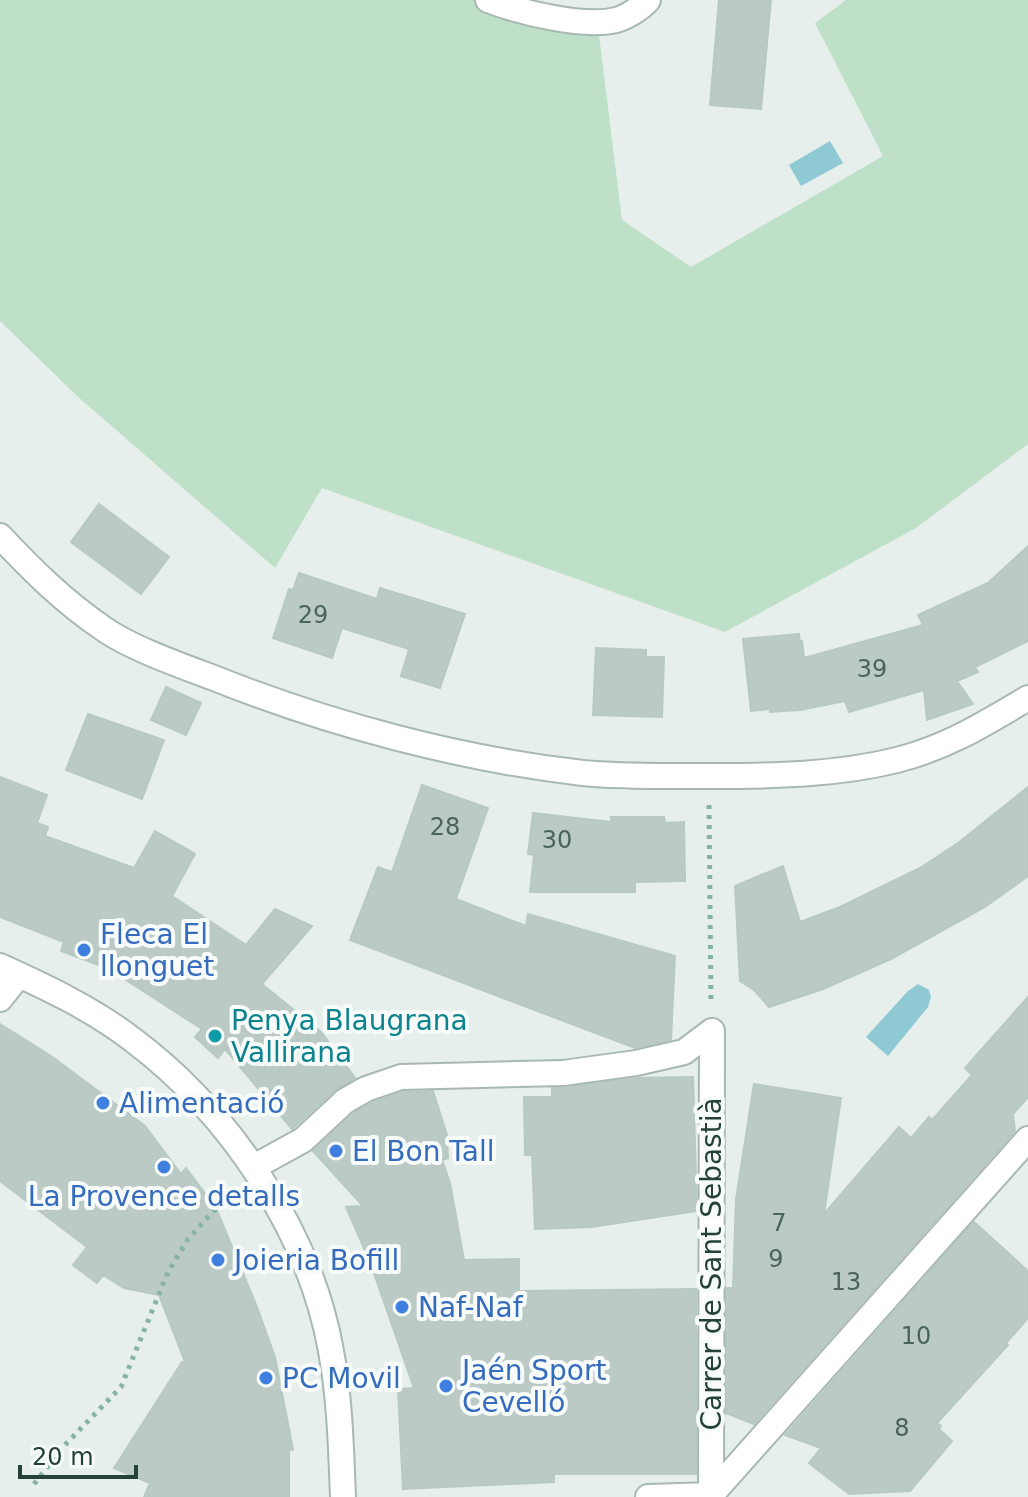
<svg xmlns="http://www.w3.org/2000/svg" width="1028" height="1497" viewBox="0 0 1028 1497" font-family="'DejaVu Sans',sans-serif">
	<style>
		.green { fill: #bfe0c8 }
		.water { fill: #8ec9d4 }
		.building { fill: #bbcac4; stroke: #b8c9c2; stroke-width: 2 }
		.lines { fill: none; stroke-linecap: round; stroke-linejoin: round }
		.minor-casing { stroke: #a8b8b2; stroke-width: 28 }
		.path { stroke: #86b3a5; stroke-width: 5; stroke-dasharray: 4 6; stroke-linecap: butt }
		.minor { stroke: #fff; stroke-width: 24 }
		.shop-dot { fill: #3f7fe0; stroke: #f7fbf9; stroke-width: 3 }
		.culture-dot { fill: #0f9aa8; stroke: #f7fbf9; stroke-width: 3 }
		.labels { text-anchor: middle; stroke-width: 8; stroke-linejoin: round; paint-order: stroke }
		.number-label { font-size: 24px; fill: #4a645c }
		.shop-label { font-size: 28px; fill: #366cbe; stroke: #f7fbf9; text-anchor: start }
		.culture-label { font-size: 28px; fill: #0d838f; stroke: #f7fbf9; text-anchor: start }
		.street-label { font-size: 28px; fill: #24423a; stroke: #f7fbf9 }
	</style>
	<rect width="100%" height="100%" fill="#e6efeb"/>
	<path class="green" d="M0,0H475L485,9L598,27L622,220L691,267L883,156L815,23L846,0H1028V444L916,528L725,632L322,488L275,568L77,396L0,321Z"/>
	<path class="water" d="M830,141L843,163L801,186L789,165Z
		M918,984L929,990L931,997L928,1007L888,1056L866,1037L908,991Z"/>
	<path class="building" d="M719,0H771L761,109L710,105Z
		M99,504L169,557L141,594L71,542Z
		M1028,546V641L975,667L978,672L957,681L973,704L927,720L924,690L849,712L845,701L800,710L770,712V709L751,711L743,639L799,634L800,642L802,641L804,658L923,625L918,615L988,583Z
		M299,573L377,599L380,588L465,614L440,688L401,676L409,649L342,628L332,658L273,638L289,589L293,590Z
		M596,648L646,650V657H664L662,717L593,715Z
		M166,687L201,703L186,735L151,720Z
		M88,714L164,740L142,799L66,770Z
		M0,777L47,795L37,823L48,827L45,836L134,868L155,831L195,854L172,896L246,945L275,909L312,926L262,984L322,1033L355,1078L335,1090L292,1129L225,1049L218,1058L195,1037L202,1029L109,969L61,951L64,942L0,917Z
		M422,785L488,808L456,899L526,926L528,914L675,956L671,1040L635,1048L350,940L378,867L392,872Z
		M1028,787V876L985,907L891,959L823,989L769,1007L754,990L740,981L735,886L783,866L800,922L840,907L920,868L958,843Z
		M533,813L611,822V817H664L665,823L684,822L685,881L635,882V892H530L534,855L528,854Z
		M1028,997V1097L1013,1114L1015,1131L754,1424L726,1413V1288H733L736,1199L754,1084L841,1098L824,1214L899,1127L911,1138L929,1117L932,1120L972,1075L965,1068Z
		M0,1024L51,1056L145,1126L181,1174L186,1168L216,1208L257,1307L275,1357L293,1450L289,1449V1497H144L150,1483L114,1468L182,1362H185L159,1295L124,1288L103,1275L97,1283L73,1265L87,1247L0,1181Z
		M693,1077L697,1211L592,1227L535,1229L532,1155H525L524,1097H552V1088L634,1078Z
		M433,1091L447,1135L448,1158L442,1160L450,1183L464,1260L519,1259V1291L696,1289V1474H554V1482L403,1489L398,1389L414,1388L370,1262L346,1207L363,1206L313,1151L354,1113L372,1103L404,1092Z
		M974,1222L1028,1271V1318L1006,1343L1008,1345L937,1423L941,1426L939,1429L952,1441L910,1491L849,1494L809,1463L821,1448L785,1435Z"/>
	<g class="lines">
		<defs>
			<path id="minor" d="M488,0C519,12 583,28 616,20C627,17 641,8 648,0
				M0,536C32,570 64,602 104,629C131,648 182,666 214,678C329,724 460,759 583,773C625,777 668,776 711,776C774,776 836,775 897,760C948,747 984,724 1028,698
				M0,966C46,987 93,1009 133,1040C229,1112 310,1232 331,1351C340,1400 341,1448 343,1497
				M0,999L19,975
				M254,1167L303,1140L345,1101L366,1089L401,1077L563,1073L636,1063L684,1052L712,1031
				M648,1497L711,1495L1028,1139
				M711,1497L712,1031"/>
		</defs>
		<use href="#minor" class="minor-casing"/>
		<path class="path" d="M709,805L711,1003
			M34,1484L63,1447L121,1387L168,1272L188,1239L232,1191"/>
		<use href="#minor" class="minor"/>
	</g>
	<g class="shop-dot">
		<circle cx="84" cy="950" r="8"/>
		<circle cx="103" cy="1103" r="8"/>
		<circle cx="336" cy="1151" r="8"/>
		<circle cx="164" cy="1167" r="8"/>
		<circle cx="218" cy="1260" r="8"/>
		<circle cx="402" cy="1307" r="8"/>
		<circle cx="266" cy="1378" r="8"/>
		<circle cx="446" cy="1386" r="8"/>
	</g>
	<circle class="culture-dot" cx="215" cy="1036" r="8"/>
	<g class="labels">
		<g class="number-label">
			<text x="313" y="623">29</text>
			<text x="872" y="677">39</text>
			<text x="445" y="835">28</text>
			<text x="557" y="848">30</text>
			<text x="779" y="1231">7</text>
			<text x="776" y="1267">9</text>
			<text x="846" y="1290">13</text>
			<text x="916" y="1344">10</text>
			<text x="902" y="1436">8</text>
		</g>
		<g class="shop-label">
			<text x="100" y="944">Fleca El<tspan x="100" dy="32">llonguet</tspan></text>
			<text x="119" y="1113">Alimentació</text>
			<text x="352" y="1161">El Bon Tall</text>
			<text x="164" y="1206" text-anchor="middle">La Provence detalls</text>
			<text x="234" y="1270">Joieria Bofill</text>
			<text x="418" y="1317">Naf-Naf</text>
			<text x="462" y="1380">Jaén Sport<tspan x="462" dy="32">Cevelló</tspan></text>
			<text x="282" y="1388">PC Movil</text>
		</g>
		<g class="culture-label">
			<text x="231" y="1030">Penya Blaugrana<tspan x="231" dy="32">Vallirana</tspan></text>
		</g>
		<g class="street-label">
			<text transform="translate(711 1264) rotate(-90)" y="10">Carrer de Sant Sebastià</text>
		</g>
	</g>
	<path d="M20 1465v12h116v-12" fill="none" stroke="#24423a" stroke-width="4"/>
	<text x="32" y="1465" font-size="24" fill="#24423a" stroke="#f7fbf9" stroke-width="6" paint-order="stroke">20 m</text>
</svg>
